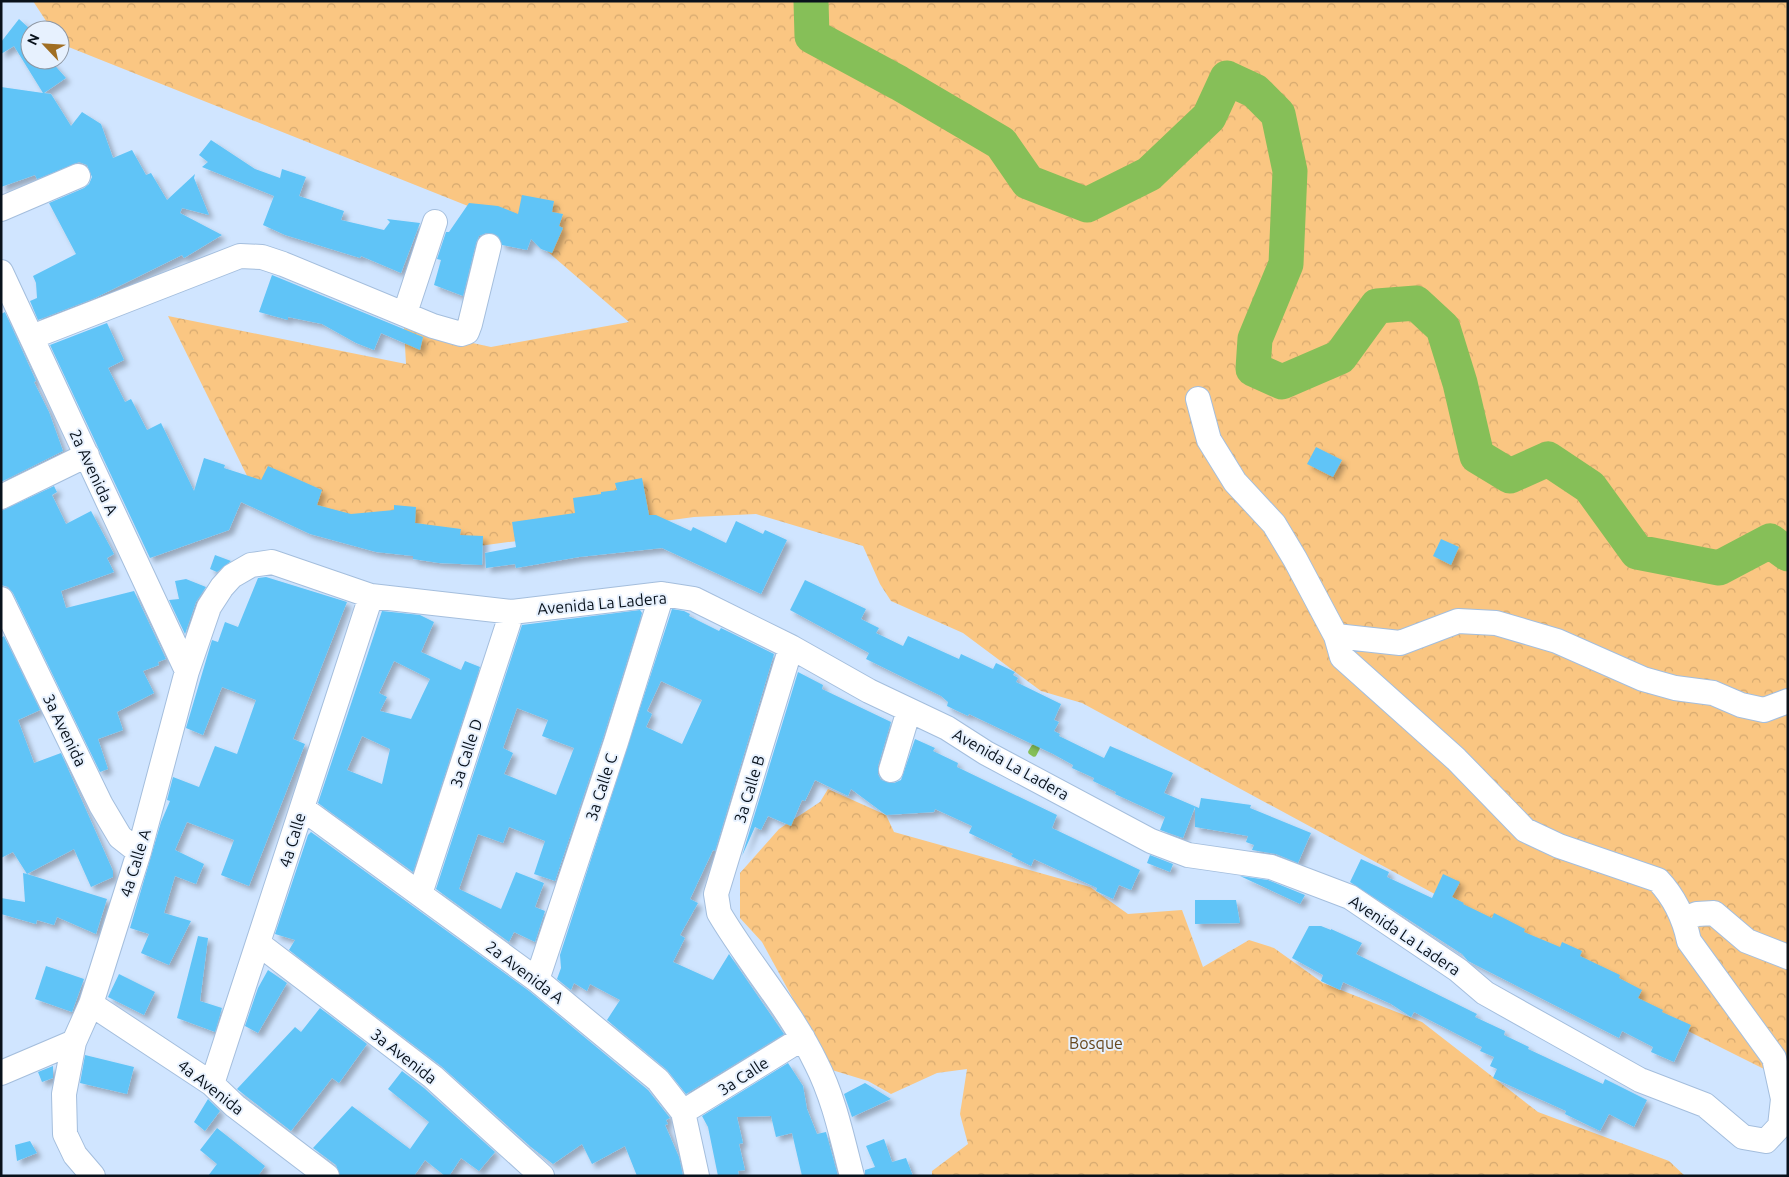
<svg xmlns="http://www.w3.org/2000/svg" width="1789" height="1177" viewBox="0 0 1789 1177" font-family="Ubuntu,sans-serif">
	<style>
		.forest { fill: url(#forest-crowns) }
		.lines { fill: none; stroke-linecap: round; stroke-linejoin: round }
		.stream { stroke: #86bf58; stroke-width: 5.5 }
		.river { stroke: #86bf58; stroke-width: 35 }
		.building { fill: #60c4f7; fill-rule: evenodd; filter: url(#shadow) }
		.minor-casing { stroke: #a4bedd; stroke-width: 26 }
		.minor { stroke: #fff; stroke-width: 24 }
		.labels { text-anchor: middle; stroke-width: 4; stroke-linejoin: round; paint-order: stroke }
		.street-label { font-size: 16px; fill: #08111b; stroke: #e7f1fe }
		.park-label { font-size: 16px; fill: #66471d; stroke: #e7f1fe }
	</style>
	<defs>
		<pattern id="forest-crowns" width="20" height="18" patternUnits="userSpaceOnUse" patternTransform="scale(1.25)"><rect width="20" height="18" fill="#fac682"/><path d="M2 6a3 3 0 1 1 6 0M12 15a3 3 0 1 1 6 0" fill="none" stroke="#d5a970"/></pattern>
		<filter id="shadow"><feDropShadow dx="4.5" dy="4.5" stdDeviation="2.5" flood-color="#0004"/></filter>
	</defs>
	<rect width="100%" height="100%" fill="#d0e5ff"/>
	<path class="forest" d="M33,1H1788V1081L1680,1027L1082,703L1041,691L963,633L891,601L880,584L863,546L756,514L694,517L472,547L258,498L168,316L406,364L404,328L491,347L629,322L518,226L61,44L60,30H52Z
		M828,789L886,815L894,832L1090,887L1128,914L1182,910L1203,967L1249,940L1274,948L1323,983L1422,1022L1538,1112L1669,1161L1685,1176H932V1171L968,1144L960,1114L967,1069L937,1073L891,1094L868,1081L832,1070L762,942L740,918V873L779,829L820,802Z"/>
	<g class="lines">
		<path class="stream" d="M1034,747L1037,748L1034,754L1031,752Z"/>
		<path class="river" d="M811,1L812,36L899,83L1001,143L1028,182L1087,205L1149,174L1209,117L1227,78L1255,91L1278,114L1290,171L1286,264L1255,339L1253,369L1282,382L1340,357L1377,306L1416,303L1443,328L1460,383L1477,456L1510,476L1548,459L1590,487L1637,552L1719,568L1770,541L1788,554"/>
	</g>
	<path class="building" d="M19,19L30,29V60H50L66,78L44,93L51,94L71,126L82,112L101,124L113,158L132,150L146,175L151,173L167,200L195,174L194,178L209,215L182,208L180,213L222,235L184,258L182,255L95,298L38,320L30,301L37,298L36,283L33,276L76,254L49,203L84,188L89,184L92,177L87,165L79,162L37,179L35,175L1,187V87L43,93L14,46L1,54V42Z
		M211,140L255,169L280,178L282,169L306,177L299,196L344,211L341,220L384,230L390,222L387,219L420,223L401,273L361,256L360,258L285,235L263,225L274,196L202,167L208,162L199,155Z
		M522,195L554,201L552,212L563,214L559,226L563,228L552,253L541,249L531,239L527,250L502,245L498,236L486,233L479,236L476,243L463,296L434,285L441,260L437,259L446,232H449L469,203L498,206L518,214Z
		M272,275L423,337L420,350L381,333L374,350L356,343L322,324L288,317V320L259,312Z
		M5,312L36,381L34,382L49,412L63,451L1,482V314Z
		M107,323L124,360L108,368L125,402L131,399L147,430L161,423L194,491L204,458L225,465L224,468L261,480L268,466L322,490L317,505L351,514L394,510V505L416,507L415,523L461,529L460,535L483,536L482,565L439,563L413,559V556L376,552L310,534L241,502L229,530L150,558L50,345Z
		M1316,447L1342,460L1333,477L1307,464Z
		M642,478L649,515H656L691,531L693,527L726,543L736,521L763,534L765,530L787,540L761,594L662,548L579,557L516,568L515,564L486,568L485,553L516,547L512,522L575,513L573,498L601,494V492L617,490L615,483Z
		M54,486L57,492L52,495L66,524L91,511L114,554L107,558L114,572L61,591L66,608L134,591L166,659L158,662L159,665L143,671L154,693L117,712L123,730L98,739L108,769L100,772L13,593L8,587L1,585V511Z
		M1441,539L1459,547L1451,565L1433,556Z
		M215,555L231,561L217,572L210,569Z
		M266,577L347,602L293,739L305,744L249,886L221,875L234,840L187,822L175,850L204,864L196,884L175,876L164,913L191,921L169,965L141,953L149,934L130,928L161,822L170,801L167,800L173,777L199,787L215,746L237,754L256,700L222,687L203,735L186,728L212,640L218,642L225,622L238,627L258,578Z
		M186,579L206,587L196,602L185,634L169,600L179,599L175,581Z
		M805,580L866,609L861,619L879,628L876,633L903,646L908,636L959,659L961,654L993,669L996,663L1015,672L1013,675L1018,678L1016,682L1061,704L1054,720L1059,722L1054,731L1060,734L1059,736L1104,758L1110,746L1173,773L1164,793L1199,808L1201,798L1251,805L1250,808L1311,833L1298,863L1276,854L1252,850L1254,845L1246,842L1248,836L1195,827V807L1183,838L1160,830L1165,817L1115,794L1116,792L1093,781L1094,778L1072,768L1073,765L1053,754L969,714L968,716L947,706L948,702L941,696L866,659L869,653L790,610Z
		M672,609L684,611L690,614L689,616L719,631L721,628L774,654L715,851L713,850L690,899L698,903L680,935L685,938L673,962L713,980L729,954L784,1034L686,1094L667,1070L607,1020L620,1000L590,984L587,991L574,983L571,990L557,979L561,968L560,955ZM661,681L702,700L682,744L646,727L652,714L647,711Z
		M640,610L642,613L603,738L555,881L534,874L545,841L509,827L503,843L478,834L459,889L501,909L516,872L544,883L535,907L545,911L535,942L514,932L509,942L436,889L522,625ZM517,708L548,720L542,736L574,748L556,795L504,774L513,753L503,748Z
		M382,611L420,615L434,622L421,652L461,670L465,661L480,667L413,872L318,803ZM394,661L430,679L411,719L380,711L387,697L379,693ZM362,736L390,749L382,784L347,770Z
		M4,636L40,710L18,720L34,763L61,753L113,871V877L91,887L74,849L27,874L107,899L96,934L57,917L54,925L37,920L36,924L1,914V898L25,902L23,873L27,874L13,852L1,858V638Z
		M798,672L823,685L822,689L891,722L878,766V774L881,780L894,783L901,780L915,739L935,748L933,751L958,763L957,767L1057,815L1052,828L1140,870L1131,890L1119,885L1113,899L1096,891L1097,888L1034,859L1031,866L1011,856L1013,854L969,833L972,826L935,809L934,812L886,815L851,789L848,796L815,780L805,801L802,800L791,826L768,816L761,830L755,827L742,856Z
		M311,832L529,991L648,1090L670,1118L666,1120L668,1124L665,1125L679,1157L683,1176H637L625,1146L592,1164L582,1144L553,1164L531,1147L441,1066L289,950L295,940L275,934L308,835Z
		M1150,855L1173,864L1170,872L1147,863Z
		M1361,859L1389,872L1387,877L1432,898L1443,874L1460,882L1452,897L1464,903L1463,904L1492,918L1494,913L1525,929L1524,932L1560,947L1562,942L1582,951L1580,956L1620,975L1619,978L1642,990L1638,998L1663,1010L1662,1012L1691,1025L1674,1062L1651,1052L1653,1047L1622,1031L1619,1038L1468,961L1462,954L1350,882Z
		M1240,876L1268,880L1305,895L1300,904Z
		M1195,900H1236L1240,923L1195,924Z
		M1309,926H1321L1331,930V929L1362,943L1356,954L1477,1014L1475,1017L1505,1031L1504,1035L1529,1047L1528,1049L1603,1084L1605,1079L1647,1100L1634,1127L1609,1114L1600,1131L1565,1114L1566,1111L1493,1078L1497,1069L1490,1066L1494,1057L1480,1051L1482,1047L1414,1012L1411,1017L1391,1004L1343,982L1340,990L1321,981L1323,975L1292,958Z
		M198,936L208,938L200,1001L222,1008L215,1032L177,1018Z
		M46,966L84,979L72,1012L35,999Z
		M268,970L287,983L258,1033L245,1026L258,988Z
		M119,974L155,992L144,1015L108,997Z
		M320,1008L367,1044L339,1083L332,1078L291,1131L237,1089L295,1027L301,1032Z
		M85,1055L134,1067L127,1094L80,1083Z
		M788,1063L803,1086L807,1109L817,1134L826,1132L838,1176H802L792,1133L776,1137L771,1116L737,1117L743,1143L739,1144L745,1170L738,1171L739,1176H718L708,1127L702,1116Z
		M53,1066V1078L42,1082L38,1072Z
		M402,1071L424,1088L495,1152L479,1171L461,1158L449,1176H445L425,1160L414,1176H340L336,1165L313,1148L352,1106L410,1149L429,1122L388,1089Z
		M865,1083L891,1099L852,1117L844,1094Z
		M208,1099L220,1111L205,1131L194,1122Z
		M217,1128L265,1166L258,1176H208L217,1164L200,1150Z
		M884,1139L892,1162L906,1158L913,1176H865V1170L875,1167L866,1146Z
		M30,1141L37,1153L17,1161L15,1145Z"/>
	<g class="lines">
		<defs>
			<path id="minor" d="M1,209L78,176
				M1,272L187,671
				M405,313L435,222
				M32,337L240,256L262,257L283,264L433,326L461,334L467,332L470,324L489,246
				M1,497L87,455
				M1,599L101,805L120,837L139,852
				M1336,636L1400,643L1458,621L1496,623L1557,641L1643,679L1675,688L1713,693L1741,705L1764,710L1788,701
				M791,647L716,894L719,913C749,964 790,1009 816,1063C834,1098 842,1138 852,1176
				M891,770L909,710
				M302,808L537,980L658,1080L683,1112L697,1176
				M420,894L512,612
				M1684,919L1697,914L1714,913L1747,941L1788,957
				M259,944L433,1077L542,1176
				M537,980L616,742L662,594
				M91,1004L212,1084L235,1106L327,1176
				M1,1073L74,1042
				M212,1084L371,596
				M683,1112L803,1038
				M93,1176L75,1155L65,1134L64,1094L74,1042L91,1004L139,852L187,671L209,607L222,587L232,576L251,565L272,562L371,596L512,612L662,594L694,599L791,647L869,691L947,728L986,753L1151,841L1188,855L1271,867L1350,897L1458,970L1485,993L1640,1080L1705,1105L1743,1137L1766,1141L1780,1126L1783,1099L1774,1058L1689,941C1684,917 1675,898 1658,880L1559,846L1525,830L1456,759L1342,657L1336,636L1295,559L1274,524L1235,482L1209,440L1198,399"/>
		</defs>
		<use href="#minor" class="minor-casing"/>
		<use href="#minor" class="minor"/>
	</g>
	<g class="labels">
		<g class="street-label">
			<text transform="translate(94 472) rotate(65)" y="6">2a Avenida A</text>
			<text transform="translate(602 603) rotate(-5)" y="6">Avenida La Ladera</text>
			<text transform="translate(65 730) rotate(64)" y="6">3a Avenida</text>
			<text transform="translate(466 753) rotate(-72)" y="6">3a Calle D</text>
			<text transform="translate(1011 764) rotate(29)" y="6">Avenida La Ladera</text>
			<text transform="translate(601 787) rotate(-72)" y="6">3a Calle C</text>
			<text transform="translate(749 789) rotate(-73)" y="6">3a Calle B</text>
			<text transform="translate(292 840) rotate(-73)" y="6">4a Calle</text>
			<text transform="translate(135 863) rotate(-73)" y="6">4a Calle A</text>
			<text transform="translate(1405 935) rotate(34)" y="6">Avenida La Ladera</text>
			<text transform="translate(525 972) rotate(37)" y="6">2a Avenida A</text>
			<text transform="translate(404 1056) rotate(38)" y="6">3a Avenida</text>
			<text transform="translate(743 1076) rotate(-33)" y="6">3a Calle</text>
			<text transform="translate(211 1087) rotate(38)" y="6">4a Avenida</text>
		</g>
		<g class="park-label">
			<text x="1096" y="1049">Bosque</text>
		</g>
	</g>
	<rect width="1789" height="1177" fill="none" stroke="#08111b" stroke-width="5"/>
	<g transform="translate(45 45) rotate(295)"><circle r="24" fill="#e7f1fe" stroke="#8e97a3"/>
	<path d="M0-4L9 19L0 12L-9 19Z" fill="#a06e23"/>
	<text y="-8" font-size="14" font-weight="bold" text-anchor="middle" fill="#08111b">N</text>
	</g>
</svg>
